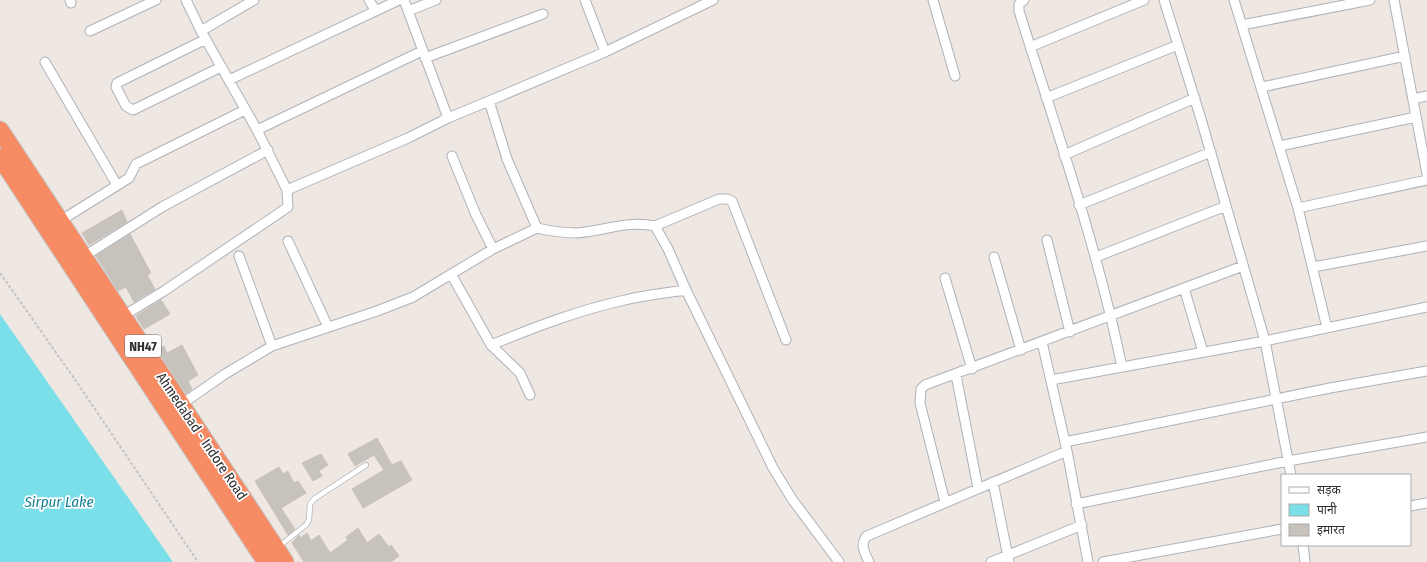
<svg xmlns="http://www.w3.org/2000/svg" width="1427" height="562" viewBox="0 0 1427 562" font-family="'Fira Sans Condensed','Noto Sans Devanagari',sans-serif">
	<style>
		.water { fill: #7bdfea }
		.building { fill: #c7c2bc; stroke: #cac2bb }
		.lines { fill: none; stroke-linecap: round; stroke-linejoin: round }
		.lane-casing { stroke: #aeb2b9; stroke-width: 6 }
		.street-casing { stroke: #aeb2b9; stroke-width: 11 }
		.highway-casing { stroke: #c4c4c4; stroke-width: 19 }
		.path { stroke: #c4c4c4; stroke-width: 2; stroke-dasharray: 3 2; stroke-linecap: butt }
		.lane { stroke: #fff; stroke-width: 4.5 }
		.street { stroke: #fff; stroke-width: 9 }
		.highway { stroke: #f78b64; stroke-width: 17 }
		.labels { text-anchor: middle; stroke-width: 3.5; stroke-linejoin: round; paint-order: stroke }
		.shield { fill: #fff; stroke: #6d6d6d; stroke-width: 1 }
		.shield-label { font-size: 13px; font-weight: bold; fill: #2e2e2e }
		.street-label { font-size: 14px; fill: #2e2e2e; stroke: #fff }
		.water-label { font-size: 15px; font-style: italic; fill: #147e94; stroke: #fff }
	</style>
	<rect width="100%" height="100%" fill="#eee7e2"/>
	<path class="water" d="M0,314L173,562H0Z"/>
	<path class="building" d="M122,210L127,222L89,245L82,233Z
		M130,234L151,273L147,275L155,289L134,302L126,287L118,291L96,256Z
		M161,300L170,314L144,329L136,316Z
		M182,345L198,375L188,381L192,389L186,394L157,350L164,346L167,353Z
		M377,438L392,465L401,461L412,480L363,508L352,489L384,470L374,455L355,466L348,454Z
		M321,454L328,465L319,471L322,476L313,481L302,463Z
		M279,467L283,474L288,471L294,483L298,481L306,493L281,508L295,529L288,535L255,481Z
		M358,528L367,543L379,534L389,547L391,545L399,556L391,562H304L292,543L299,535L300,538L307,533L311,541L319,535L330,553L348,540L346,537Z"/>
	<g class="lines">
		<defs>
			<path id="lane" d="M278,547L306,525L309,520L310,504L314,499L366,465"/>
			<path id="street" d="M70,0L71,3
				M186,0L201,31L257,130L422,51
				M369,0L376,11
				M404,0L448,118
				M585,0L605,52
				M933,0L955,76
				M1024,0L1019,4V11C1056,129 1097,246 1122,367
				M1164,0L1201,119L1265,341L1291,475
				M1234,0L1298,208L1327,328
				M1394,0L1427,174
				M408,11L436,0
				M1242,25L1370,0
				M90,31L156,0
				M201,31L254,0
				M206,39L117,83L116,87L126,106L133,110L221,67
				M1030,47L1144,0
				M425,58L543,14
				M45,62L117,185
				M229,80L399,0
				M1262,87L1405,56
				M1046,98L1178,45
				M1413,99L1427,96
				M489,101L605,52L713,0
				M1280,146L1416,117
				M1064,155L1195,98
				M452,156L476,215L493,249
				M1079,205L1211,152
				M1298,208L1427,180
				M60,221L129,178L136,164L245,110
				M655,226L719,199H727L732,201L786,340
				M537,228C550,231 563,233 577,233C604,231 628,220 655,226L668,249L686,290L773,468L792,499L839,562
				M1047,240L1070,332
				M288,241L328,327
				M239,256L272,346
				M83,257L162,207L268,150
				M994,257L1021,350
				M1096,257L1226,206
				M1313,267L1427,246
				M451,274L491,345L520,373L530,395
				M945,278L972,369
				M1184,288L1203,352
				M123,316L164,291L288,207L287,190L257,130
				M1042,342L1067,451L1088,562
				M491,345C535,327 579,310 625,300C645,295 666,293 686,290
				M956,375L978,488
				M1051,380L1265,341L1427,307
				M179,406L225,374L272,346L377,311L413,297L493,249L537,228L507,159L489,101L448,118L408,138L287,190
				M1065,442L1330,388L1427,371
				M993,482L1009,562
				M945,502L920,403L921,389L925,385L1243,266
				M1076,504L1288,461L1427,437
				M1410,506L1427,503
				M1303,545L1305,562
				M869,562C865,553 859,544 867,536L1067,451
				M991,562L1082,525
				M1103,562L1282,529"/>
			<path id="highway" d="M0,130L285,562
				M0,157L266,562"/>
		</defs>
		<use href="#lane" class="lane-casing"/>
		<use href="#street" class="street-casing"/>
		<use href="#highway" class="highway-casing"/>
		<path class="path" d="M0,273L76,381L198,562"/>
		<use href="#lane" class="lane"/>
		<use href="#street" class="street"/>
		<use href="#highway" class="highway"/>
	</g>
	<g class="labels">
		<rect class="shield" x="125" y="335" width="36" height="22" rx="3"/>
		<g class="shield-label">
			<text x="143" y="351">NH47</text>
		</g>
		<g class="street-label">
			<text transform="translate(202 436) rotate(56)" y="5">Ahmedabad - Indore Road</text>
		</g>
		<g class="water-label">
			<text x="59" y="507">Sirpur Lake</text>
		</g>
	</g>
	<rect x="1281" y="474" width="130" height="72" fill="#ffffff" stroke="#ababab"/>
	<rect x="1289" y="487" width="20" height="6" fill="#ffffff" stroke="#ababab"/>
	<text x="1317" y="494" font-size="12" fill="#2e2e2e">सड़क</text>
	<rect x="1289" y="504" width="20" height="12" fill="#7bdfea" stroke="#ababab"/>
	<text x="1317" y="514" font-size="12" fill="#2e2e2e">पानी</text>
	<rect x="1289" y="524" width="20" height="12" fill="#c7c2bc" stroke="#ababab"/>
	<text x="1317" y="534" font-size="12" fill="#2e2e2e">इमारत</text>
</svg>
